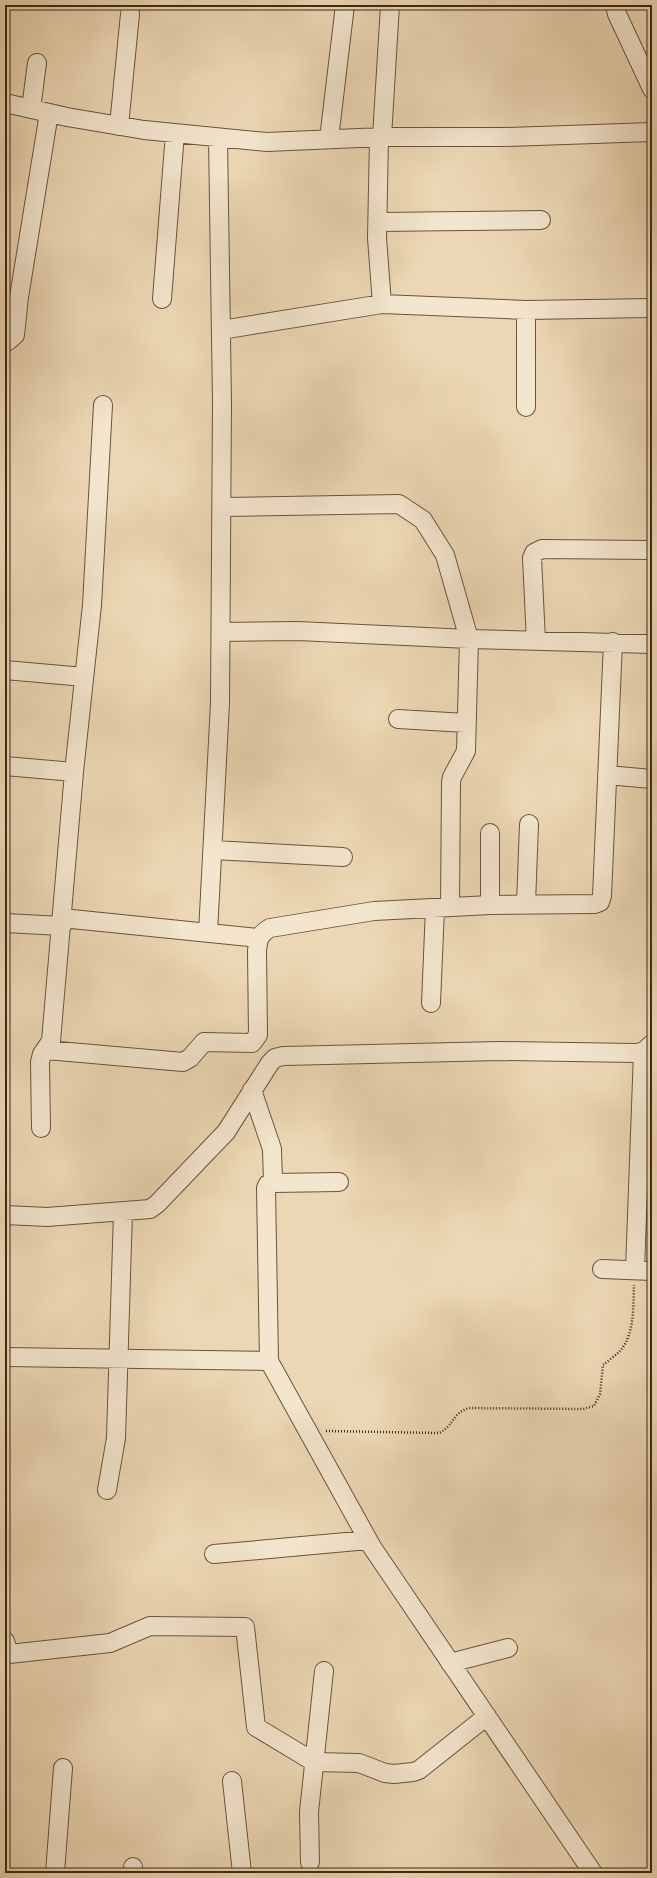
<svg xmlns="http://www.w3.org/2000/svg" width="657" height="1878" viewBox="0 0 657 1878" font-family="'Libre Caslon Text',serif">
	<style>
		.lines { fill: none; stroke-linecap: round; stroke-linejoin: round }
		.minor-casing { stroke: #69543d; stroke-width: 20 }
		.path { stroke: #3d2915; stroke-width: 2.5; stroke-dasharray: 1 2; stroke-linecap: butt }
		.minor { stroke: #f3e5ce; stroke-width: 18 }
	</style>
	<rect width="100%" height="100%" fill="#ecd7b4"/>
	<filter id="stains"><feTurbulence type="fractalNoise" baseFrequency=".005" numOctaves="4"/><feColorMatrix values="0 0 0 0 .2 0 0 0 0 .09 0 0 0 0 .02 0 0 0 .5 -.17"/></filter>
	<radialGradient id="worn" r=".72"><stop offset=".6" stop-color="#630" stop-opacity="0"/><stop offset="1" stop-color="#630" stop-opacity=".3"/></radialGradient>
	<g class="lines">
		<defs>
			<path id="minor" d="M615,5L617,14L652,89
				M5,103L67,117L144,130L267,142L382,137H505L652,132
				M31,109L37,63
				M119,126L130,14
				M379,137L377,238L382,304
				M382,137L390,5
				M329,139L345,5
				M378,222L541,220
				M162,299L175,133
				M221,330L382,304L526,310L652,308
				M5,342L8,341L15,335L19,297L49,113
				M526,407V310
				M222,507L399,504L423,520L445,555L469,639L466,751L452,777L451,782L450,907
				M221,632L298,631L469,639L652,644
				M536,641L532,558L534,553L542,549L652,550
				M5,670L84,677
				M398,719L466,723
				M5,766L74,772
				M607,775L652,779
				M213,850L343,857
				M526,904L529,824
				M490,905V833
				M62,918L258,938
				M5,923L62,926
				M208,933L220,703L222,402L218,138
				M431,1003L435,908
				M47,1050L183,1062L190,1058L204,1042L252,1043L258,1035L257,951C258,940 259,934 270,928L374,911L490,905L595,904L600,902L602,896L613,642
				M252,1090L272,1149L273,1183
				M41,1128L40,1062L42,1054L51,1041L74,772L92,605L103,405
				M339,1182L273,1183L268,1184L266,1188L269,1361L372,1547L593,1873
				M5,1215L47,1217L150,1209L157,1204L226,1132L270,1063L275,1058L283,1056L500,1051L636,1053L643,1052L652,1044
				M602,1269L652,1271
				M635,1270L643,1052
				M5,1357L269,1361
				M107,1490L116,1438L123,1212
				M214,1554L368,1540
				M5,1641L9,1654L110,1643L150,1626L245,1627L256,1727L314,1762L359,1763L385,1773L394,1774L413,1772L419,1770L487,1716
				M450,1663L508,1648
				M232,1781L242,1873
				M310,1862L309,1812L324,1671
				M55,1873L63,1768
				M133,1873V1867"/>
		</defs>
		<use href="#minor" class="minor-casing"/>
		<path class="path" d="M326,1431L439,1433C454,1426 452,1413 469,1408L583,1409L594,1406L600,1394L603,1365C608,1361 615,1356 620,1351C635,1334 633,1306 634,1285"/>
		<use href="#minor" class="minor"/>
	</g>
	<rect width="657" height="1878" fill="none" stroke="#ecd7b4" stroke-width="20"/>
	<rect x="6" y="6" width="645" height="1866" fill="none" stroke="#3d2915" stroke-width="2"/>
	<rect x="10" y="10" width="637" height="1858" fill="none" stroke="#3d2915"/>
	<rect width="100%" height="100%" filter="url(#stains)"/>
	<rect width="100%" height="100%" fill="url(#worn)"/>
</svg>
